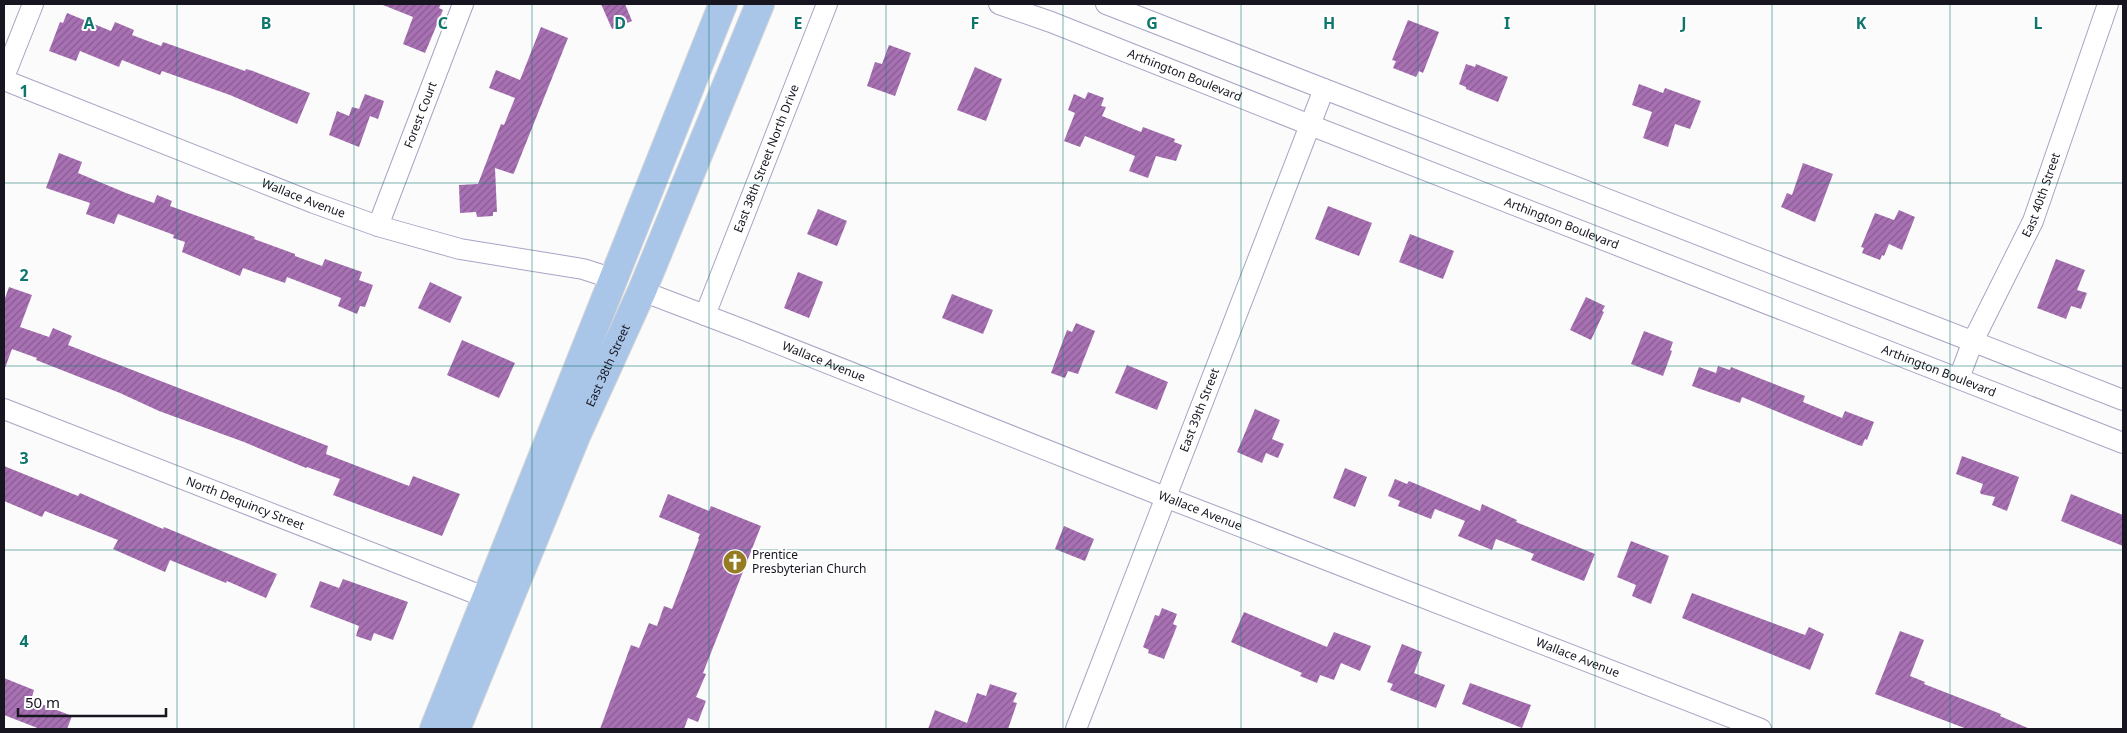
<svg xmlns="http://www.w3.org/2000/svg" width="2127" height="733" viewBox="0 0 2127 733" font-family="'Noto Sans',sans-serif">
	<style>
		.building { fill: url(#building-hatch) }
		.lines { fill: none; stroke-linecap: round; stroke-linejoin: round }
		.minor-casing { stroke: #a7a5c4; stroke-width: 22 }
		.primary-casing { stroke: #d5d5d7; stroke-width: 30 }
		.minor { stroke: #fff; stroke-width: 20 }
		.primary { stroke: #a9c6e9; stroke-width: 28 }
		.grid { fill: none; stroke: #0f766e; stroke-width: 1; stroke-opacity: 0.55 }
		.labels { text-anchor: middle; stroke-width: 4; stroke-linejoin: round; paint-order: stroke }
		.street-label { font-size: 12px; fill: #161520; stroke: #fff }
		.poi-label { font-size: 12px; fill: #161520; stroke: #fff; text-anchor: start }
		.grid-label { font-size: 16px; text-anchor: middle; font-weight: bold; fill: #0f766e; stroke: #fff; stroke-width: 4; stroke-linejoin: round; paint-order: stroke }
	</style>
	<defs>
		<pattern id="building-hatch" width="6" height="6" patternUnits="userSpaceOnUse" patternTransform="scale(1.25)"><rect width="6" height="6" fill="#a871b3"/><path d="M-1 1l2-2M0 6l6-6M5 7l2-2" fill="none" stroke="#885c91"/></pattern>
	</defs>
	<rect width="100%" height="100%" fill="#fbfbfb"/>
	<path class="building" d="M383,4H441L439,8L443,10L425,53L403,44L413,17L383,5Z
		M601,4H625L632,21L612,29Z
		M67,13L111,31L115,22L134,30L132,35L161,46L163,42L245,71L246,69L253,71L310,93L297,124L230,95L162,71L160,75L122,60L119,67L80,51L76,61L49,51L60,22L63,23Z
		M1408,20L1439,32L1423,73L1419,71L1416,77L1393,68L1396,61L1392,60Z
		M541,27L568,38L514,173L513,174L495,168L497,212H493V216L477,217L476,212L460,213L459,185L478,184L501,124L504,125L515,98L489,88L496,70L520,80Z
		M889,45L911,53L895,96L867,86L875,62L882,64Z
		M1466,64L1475,67L1476,64L1508,77L1498,102L1466,89V87L1459,84Z
		M975,67L1002,79L986,121L957,110Z
		M1639,84L1663,93L1665,88L1701,101L1690,129L1675,124L1668,147L1643,138L1652,112L1632,105Z
		M1088,92L1104,98L1101,106L1106,107L1102,116L1141,132L1143,127L1175,139L1174,142L1182,145L1176,161L1156,156L1148,178L1129,171L1135,156L1085,136L1080,147L1064,141L1075,113L1068,110L1074,94L1085,99Z
		M365,94L384,101L378,119L370,116L359,147L329,135L337,111L349,116L352,107L359,109Z
		M59,153L82,162L78,173L126,193L154,203L157,195L172,201L170,206L255,237L254,239L295,254V256L322,266L325,259L362,272L359,280L373,285L365,307L360,306L357,314L338,306L341,298L336,296L287,277L285,283L243,268L240,276L182,252L185,242L173,238L174,235L118,214L114,224L86,214L90,203L46,188Z
		M1803,163L1833,174L1815,222L1781,207L1787,193L1792,195Z
		M1328,206L1372,223L1359,256L1315,239Z
		M818,209L847,221L837,246L807,234Z
		M1899,210L1915,217L1902,250L1889,244L1884,256L1882,255L1880,260L1862,253L1864,248L1861,247L1875,213L1894,220Z
		M1410,234L1454,251L1443,279L1399,262Z
		M2056,259L2085,270L2077,290L2087,293L2081,309L2071,306L2066,319L2037,308Z
		M798,272L823,282L809,318L784,308Z
		M430,282L462,297L450,323L418,308Z
		M9,287L32,295L20,327L49,337L53,328L72,336L68,345L328,446L326,454L409,486L413,476L460,494L442,536L333,495L340,479L307,467L306,468L244,442L159,411L120,393L36,360L37,358L12,349L5,368L4,367V301Z
		M952,294L993,310L983,334L942,318Z
		M1586,297L1605,306L1602,311L1604,312L1591,340L1570,330Z
		M1076,323L1095,331L1078,374L1068,371L1065,378L1051,373L1067,330L1072,332Z
		M1644,331L1673,342L1670,350L1672,351L1663,376L1631,364Z
		M462,340L515,363L499,398L447,375Z
		M1127,365L1168,382L1157,410L1115,393Z
		M1718,366L1730,370L1731,367L1805,396L1803,402L1842,418L1845,411L1874,422L1867,440L1865,439L1862,446L1858,445L1742,397L1740,403L1692,386L1699,367L1716,373Z
		M1255,409L1280,420L1272,439L1284,444L1278,458L1266,453L1262,463L1237,452Z
		M1962,456L2019,477L2007,511L1992,505L1995,497L1981,494L1980,492L1983,484L1956,474Z
		M4,466L78,496L80,493L163,529L164,527L277,574L266,598L227,581L226,583L170,560L165,572L113,549L118,540L45,511L42,517L4,501Z
		M1345,468L1367,477L1355,507L1333,498Z
		M1395,479L1407,484L1409,481L1480,511L1482,504L1517,520L1516,522L1595,554L1584,581L1531,560L1534,554L1496,539L1492,550L1458,536L1465,521L1435,509L1431,519L1398,506L1400,501L1388,496Z
		M668,494L709,511L711,506L761,526L703,673L706,674L696,697L706,701L698,722L688,718L684,729H600L631,645L639,648L649,623L657,626L664,606L672,609L699,539H698L700,534L659,517Z
		M2071,494L2123,515V546L2061,521Z
		M1064,526L1094,539L1085,561L1055,549Z
		M1631,541L1669,556L1651,604L1632,596L1636,585L1617,577Z
		M343,579L408,602L393,640L374,633L371,641L356,636L359,626L310,607L320,581L339,588Z
		M1692,593L1805,635L1809,627L1824,634L1810,670L1682,618Z
		M1162,608L1177,614L1173,624L1177,626L1164,659L1148,653L1149,650L1143,647L1155,615L1159,616Z
		M1244,612L1327,647L1334,632L1371,646L1360,671L1341,663L1334,680L1320,675L1317,683L1300,676L1302,673L1231,642Z
		M1900,631L1924,640L1910,676L1925,682L1924,684L2001,714L2000,716L2030,729H1967L1875,694Z
		M1402,644L1422,652L1414,673L1445,685L1436,708L1390,690L1393,684L1387,682Z
		M4,678L34,690L31,700L72,716L67,729H40L4,715Z
		M1470,683L1531,705L1522,728L1462,704Z
		M990,684L1017,693L1013,702L1017,703L1008,729H928L935,710L967,723L977,693L986,696Z"/>
	<g class="lines">
		<defs>
			<g id="minor">
				<path id="s1" d="M999,4L1051,22L1310,125L2123,443"/>
				<path d="M1106,4L2123,400"/>
				<path d="M4,77L33,4"/>
				<path id="s2" d="M4,80L314,203L378,226L460,249L583,269L614,279"/>
				<path id="s3" d="M378,226L463,4"/>
				<path id="s4" d="M642,291L744,330L1165,497L1761,729"/>
				<path id="s5" d="M705,315L827,4"/>
				<path id="s6" d="M1959,378L1973,341L2033,221L2108,4"/>
				<path id="s7" d="M4,409L487,598"/>
				<path id="s8" d="M1076,729L1324,89"/>
			</g>
			<g id="primary">
				<path d="M434,729L723,4"/>
				<path id="s9" d="M456,729L576,436L642,291L760,4"/>
			</g>
		</defs>
		<use href="#minor" class="minor-casing"/>
		<use href="#primary" class="primary-casing"/>
		<use href="#minor" class="minor"/>
		<use href="#primary" class="primary"/>
	</g>
	<path class="grid" d="M177,4V729M354,4V729M532,4V729M709,4V729M886,4V729M1063,4V729M1241,4V729M1418,4V729M1595,4V729M1772,4V729M1950,4V729M4,183H2123M4,366H2123M4,550H2123"/>
	<defs>
		<symbol id="church-disc" viewBox="-11 -11 22 22"><circle r="9.5" fill="#957c23" stroke="#fff"/><path d="M-1.2-6h2.4v3.5h3.3v2.4h-3.3V6h-2.4V-.1h-3.3v-2.4h3.3Z" fill="#fff"/></symbol>
	</defs>
	<g fill-rule="evenodd">
		<use href="#church-disc" x="721" y="548" width="28" height="28"/>
	</g>
	<g class="labels">
		<g class="street-label">
			<text dy="4" stroke="none"><textPath href="#s1" startOffset="199">Arthington Boulevard</textPath></text>
			<text dy="4" stroke="none"><textPath href="#s3" startOffset="119">Forest Court</textPath></text>
			<text dy="4" stroke="none"><textPath href="#s5" startOffset="168">East 38th Street North Drive</textPath></text>
			<text dy="4" stroke="none"><textPath href="#s6" startOffset="201">East 40th Street</textPath></text>
			<text dy="4" stroke="none"><textPath href="#s2" startOffset="322">Wallace Avenue</textPath></text>
			<text dy="4" stroke="none"><textPath href="#s1" startOffset="604">Arthington Boulevard</textPath></text>
			<text dy="4" stroke="none"><textPath href="#s4" startOffset="195">Wallace Avenue</textPath></text>
			<text dy="4" stroke="none"><textPath href="#s9" startOffset="394">East 38th Street</textPath></text>
			<text dy="4" stroke="none"><textPath href="#s1" startOffset="1009">Arthington Boulevard</textPath></text>
			<text dy="4" stroke="none"><textPath href="#s8" startOffset="342">East 39th Street</textPath></text>
			<text dy="4" stroke="none"><textPath href="#s7" startOffset="259">North Dequincy Street</textPath></text>
			<text dy="4" stroke="none"><textPath href="#s4" startOffset="600">Wallace Avenue</textPath></text>
			<text dy="4" stroke="none"><textPath href="#s4" startOffset="1005">Wallace Avenue</textPath></text>
		</g>
		<g class="poi-label">
			<text x="752" y="559">Prentice<tspan x="752" dy="14">Presbyterian Church</tspan></text>
		</g>
	</g>
	<g class="grid-label">
		<text x="89" y="29">A</text>
		<text x="266" y="29">B</text>
		<text x="443" y="29">C</text>
		<text x="620" y="29">D</text>
		<text x="798" y="29">E</text>
		<text x="975" y="29">F</text>
		<text x="1152" y="29">G</text>
		<text x="1329" y="29">H</text>
		<text x="1507" y="29">I</text>
		<text x="1684" y="29">J</text>
		<text x="1861" y="29">K</text>
		<text x="2038" y="29">L</text>
		<text x="24" y="97">1</text>
		<text x="24" y="281">2</text>
		<text x="24" y="464">3</text>
		<text x="24" y="647">4</text>
	</g>
	<rect width="2127" height="733" fill="none" stroke="#161520" stroke-width="10"/>
	<path d="M18 708v8h148v-8" fill="none" stroke="#161520" stroke-width="2.5"/>
	<text x="25" y="708" font-size="15" fill="#161520" stroke="#ffffff" stroke-width="4" paint-order="stroke">50 m</text>
</svg>
